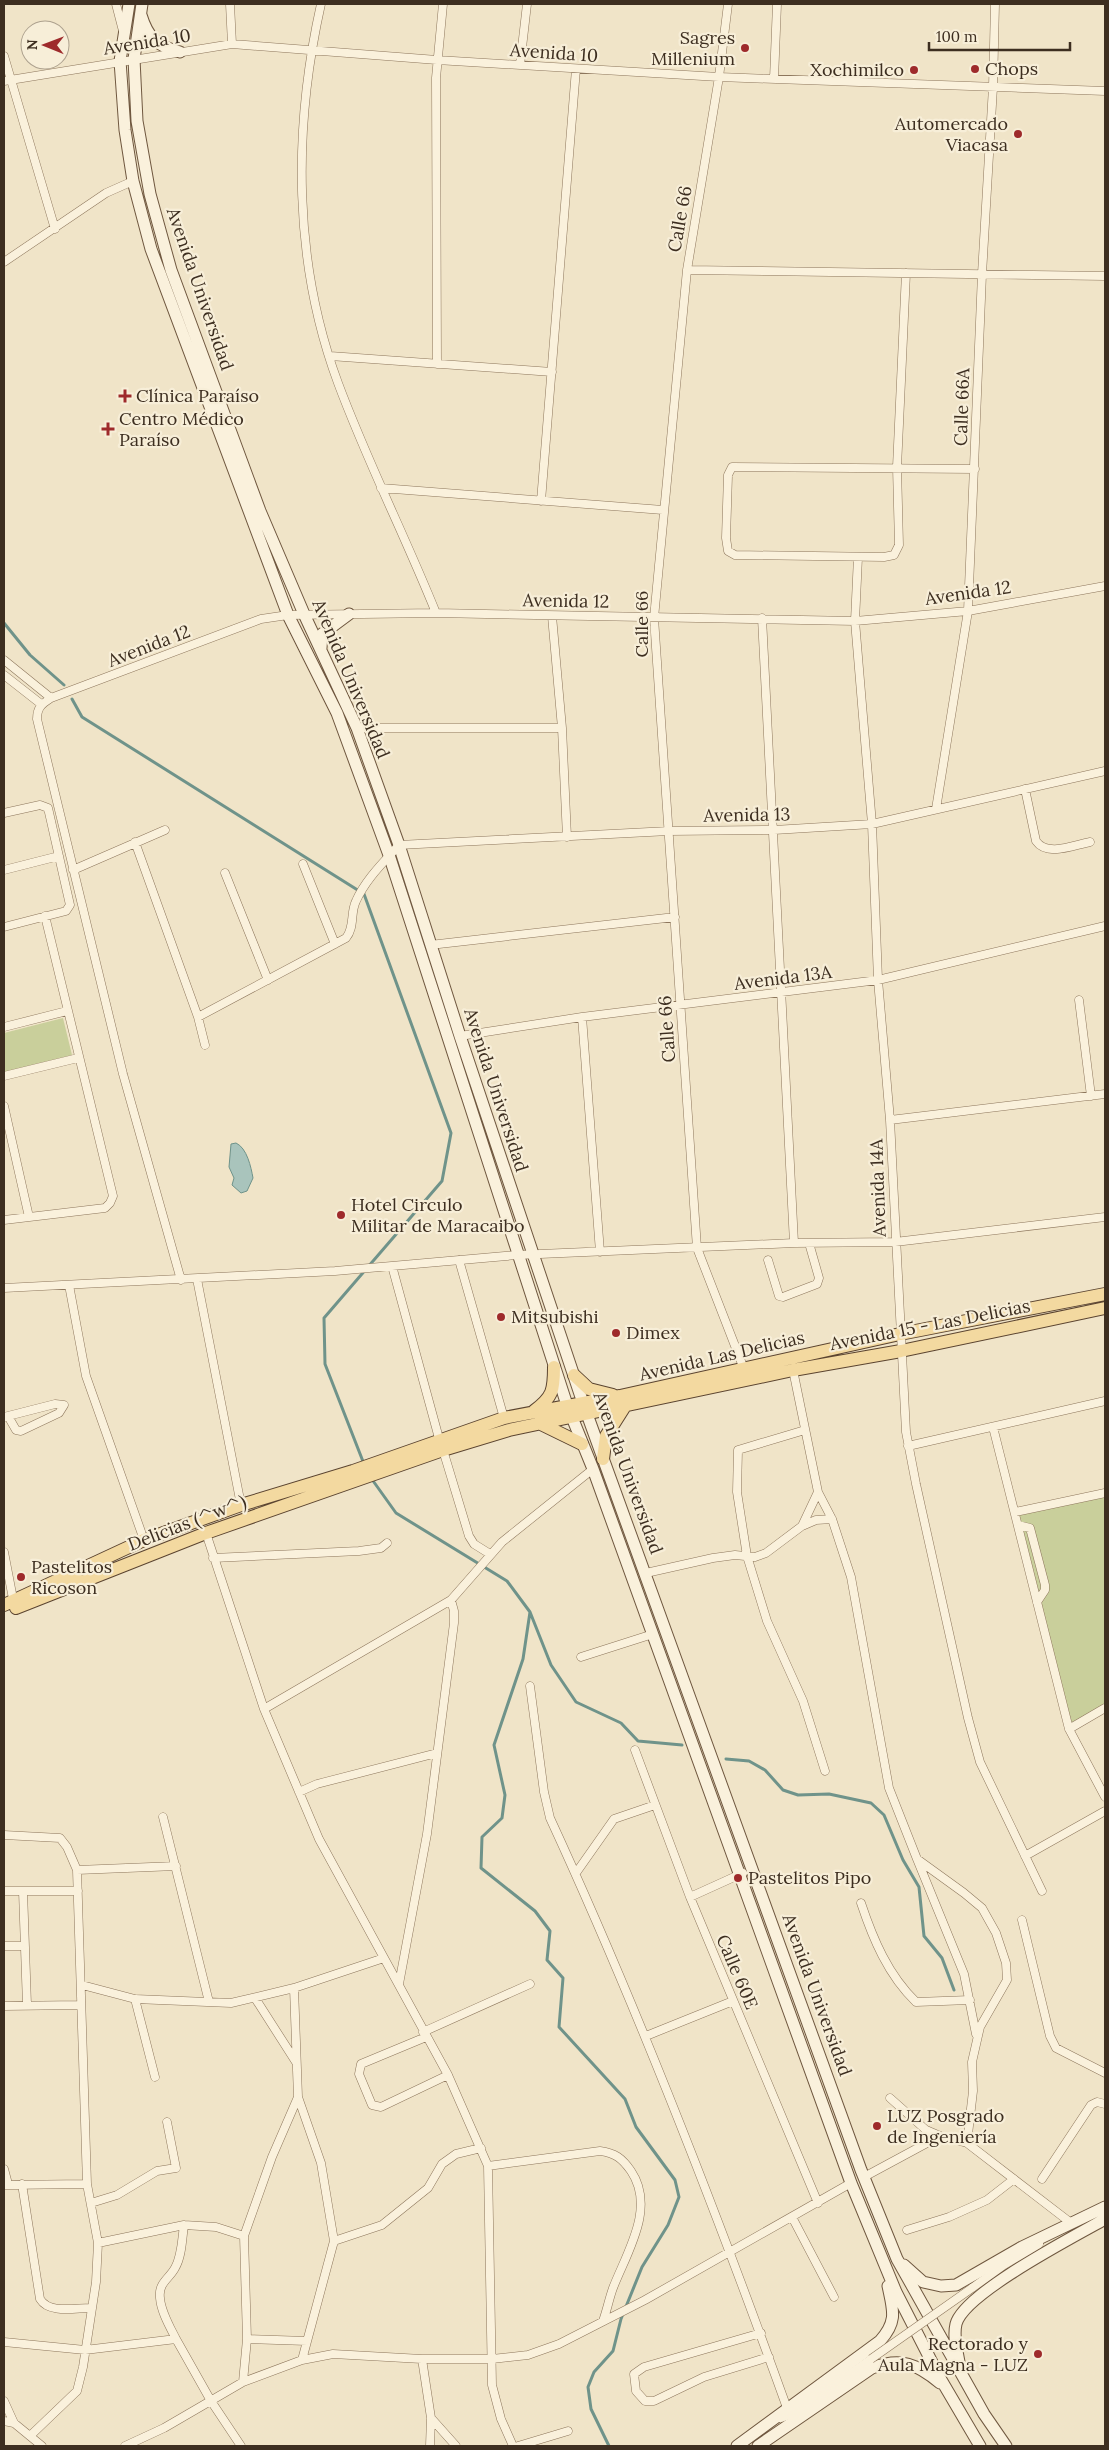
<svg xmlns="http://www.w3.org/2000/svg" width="1109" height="2450" viewBox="0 0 1109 2450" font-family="Lora,serif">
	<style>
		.green { fill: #c9cf9b }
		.water { fill: #a9c4bc; stroke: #6f938a }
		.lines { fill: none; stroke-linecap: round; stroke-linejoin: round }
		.stream { stroke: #6f938a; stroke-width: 3 }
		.street-casing { stroke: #8d765c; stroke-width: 9 }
		.secondary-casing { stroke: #6f573f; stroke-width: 13 }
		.primary-casing { stroke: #5b4430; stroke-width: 14 }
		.street { stroke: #faf1dc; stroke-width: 8 }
		.secondary { stroke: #faf1dc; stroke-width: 11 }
		.primary { stroke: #f3d9a0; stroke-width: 12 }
		.street-bridge-casing { stroke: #8d765c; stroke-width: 9; stroke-linecap: butt }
		.street-bridge { stroke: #faf1dc; stroke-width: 8 }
		.poi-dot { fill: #9e2a2b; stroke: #f7eed8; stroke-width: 2 }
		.labels { text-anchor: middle; stroke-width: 4.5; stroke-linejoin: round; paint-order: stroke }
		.poi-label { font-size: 18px; fill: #3d2e20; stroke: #f7eed8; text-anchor: start }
		.street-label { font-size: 18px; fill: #3d2e20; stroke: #f7eed8 }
	</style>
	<rect width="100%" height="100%" fill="#f0e4c8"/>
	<path class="green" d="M63,1018L72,1055L4,1072V1033Z
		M1105,1495V1706L1070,1726L1017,1513Z"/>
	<path class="water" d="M236,1143C247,1148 251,1167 253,1178L247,1191L241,1193L232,1185L234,1178L229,1167L231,1144Z"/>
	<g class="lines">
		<path class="stream" d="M4,623L30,655L64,685
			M72,699L82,717L364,894L451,1133L442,1181L324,1318L325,1364L364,1464
			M371,1478L396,1513L507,1581L530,1612L523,1659L494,1745L505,1795L502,1818L482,1837L481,1868L535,1911L550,1931L547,1960L563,1978L559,2027L625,2099L636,2127L675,2180L679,2197L668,2225L642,2267L621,2319L613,2351L594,2372L588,2387L591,2409L609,2446
			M530,1612L551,1665L576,1702L621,1723L638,1741L682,1745
			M726,1759L749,1761L765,1770L783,1790L798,1795L829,1794L871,1803L884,1815L903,1860L919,1887L924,1936L942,1958L954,1990"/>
		<defs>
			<path id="street" d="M116,4L123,31
				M230,4L232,44
				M321,4C293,129 293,262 338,383C367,461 405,536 436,613
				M728,4L719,77L687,270L654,618L697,1248L744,1369
				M4,56L55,229
				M520,65L527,4
				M774,79L777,4
				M4,81L232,44L437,60L719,77L1105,91
				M4,262L106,193L133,181
				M687,270L1105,276
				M906,273L897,467L899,545L894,555L884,557L735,555L728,551L726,538L728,475L732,467L975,469
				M330,356L552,372
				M437,364L436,78L443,4
				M381,488L663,510
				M541,501L576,69
				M858,557L855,621L872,824L878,980L890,1120
				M552,616L562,728L567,837
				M762,618L794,1243
				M4,660L51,698
				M4,675L41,704
				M357,728H562
				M1025,789L1036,841C1047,857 1074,845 1090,842
				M936,809L968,611L982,274L993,87L995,4
				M4,813L40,805L48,808L70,905L66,911L4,927
				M135,842L198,1017L346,938C355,927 350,913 356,901C366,879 383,863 399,845L669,831L774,830L872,824L1105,771
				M303,864L335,944
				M4,870L59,856
				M73,870L165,830
				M225,873L268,980
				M430,945L675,917
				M1079,1000L1091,1096
				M198,1017L205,1045
				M582,1017L600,1252
				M4,1027L67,1011
				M460,1036L582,1017L878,980L1105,926
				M4,1076L78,1058
				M4,1106L29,1217
				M4,1220L105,1208L110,1203L113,1196L45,916
				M459,1260L504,1418
				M768,1260L779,1296L783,1297L817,1284L819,1278L809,1243
				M392,1266L440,1442
				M197,1279L241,1505
				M181,1280L123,1074L37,719C37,707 42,704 51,698L261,619L288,615L436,613L855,621L968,611L1105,586
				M69,1285L86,1376L144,1540
				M4,1288L335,1271L517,1255L794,1243L895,1242L1105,1217
				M793,1370L818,1492L832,1519L851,1577L889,1788L917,1859L964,1893L982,1908L996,1933L1006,1963L1007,1980L980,2027L972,2062L973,2091L967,2143L1071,2223
				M4,1417L8,1416L55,1404L64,1405L59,1413L21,1431L16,1430L8,1416
				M993,1427L1069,1729L1105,1797
				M805,1430L738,1450L737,1492L747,1556L767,1621L803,1701L825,1771
				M908,1446L1105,1401
				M443,1450L469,1536L474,1544L490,1554
				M1015,1512L1105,1493
				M1018,1525L1030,1528L1045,1585V1590L1037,1602
				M802,1526L816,1520L832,1519
				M206,1533L264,1709L319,1839L448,2075L488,2166L492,2385L501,2419L513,2446
				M4,1552L14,1604
				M213,1558L359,1551L381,1548L387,1543
				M646,1573L713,1558L735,1555L755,1557L766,1553L802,1526L818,1492
				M581,1657L653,1634
				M530,1686L544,1792L550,1818C639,2011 715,2208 787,2408
				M264,1709L451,1600L502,1542L593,1469
				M1069,1729L1105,1708
				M635,1750L690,1897L818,2203
				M299,1792L317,1784L437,1753
				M163,1817L209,2002
				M4,1835L60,1838L67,1847L77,1870L87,2184L98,2243L96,2282L83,2367L77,2391L31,2435
				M1025,1856L1105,1811
				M917,1859L964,1974L976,2034
				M77,1870L176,1866
				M576,1873L614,1819L655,1805
				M4,1891H78
				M23,1891L27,2005
				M1042,1891L980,1762L968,1718L916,1484L906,1432L890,1120L1105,1094
				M690,1897L743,1873
				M861,1903C873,1939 888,1975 916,2002L970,2000
				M1022,1920L1050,2036L1056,2048L1105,2073
				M4,1946H25
				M399,1984L427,1834L454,1623V1611L451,1600
				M82,1985L135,1999L231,2003L294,1988L384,1958
				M255,1998L296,2062
				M135,1999L155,2077
				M4,2006L80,2005
				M423,2032L530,1984
				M646,2036L733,2001
				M426,2037L361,2064L359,2074L372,2105L381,2107L448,2075
				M298,2097L321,2163L334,2241L302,2360
				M890,2098L926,2130L940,2136
				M488,2166L600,2151C615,2153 622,2158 631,2171C656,2208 627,2252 613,2288C609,2299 607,2310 603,2321
				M4,2169L8,2184
				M864,2177L940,2136L967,2143
				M1042,2179L1091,2105L1097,2102L1105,2104
				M22,2184L40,2299C49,2314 75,2308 90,2308
				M4,2185L87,2184
				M91,2203L117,2195L157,2171L176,2168L167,2122
				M792,2217L834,2297
				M907,2230L949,2217L987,2200L1014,2179
				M334,2241L382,2225L428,2188L442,2164L456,2154L481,2148
				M98,2243L184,2225L216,2227L244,2236
				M972,2288L1004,2265L1039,2244
				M761,2333L644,2367L634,2374L636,2391L645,2401H654L704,2377L769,2357
				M176,2339L211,2401L241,2446
				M247,2339L307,2341
				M4,2342L85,2350L176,2339C170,2327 161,2312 160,2298C158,2283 169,2279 175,2268C182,2256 182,2239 184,2225
				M422,2359L431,2418L430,2446
				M243,2382L247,2339L244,2236L272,2157L298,2097L294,1988
				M4,2401L14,2423
				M431,2418L456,2446
				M781,2418L794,2413L871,2359
				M4,2421L14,2423L42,2446
				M125,2446L164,2428L243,2382L302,2360L333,2354L422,2359H492L528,2355L559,2344L645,2300L851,2183
				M518,2446L568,2431"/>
			<path id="secondary" d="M129,4L120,61L125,130L133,181L151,249L288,615L337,713L389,855L567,1405L593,1469L851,2183L896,2292L940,2378L980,2446
				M142,4L134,59L137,121L150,194L171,270L260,511L304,614L357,728L399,845L460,1036L583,1403L861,2170L897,2259L984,2414L1006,2446
				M141,15C148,38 157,46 180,52
				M321,648L322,634L349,614
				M904,2265L923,2282L941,2286L956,2285L1022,2247L1105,2207
				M959,2362C957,2350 953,2337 956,2324C964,2293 1075,2236 1105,2219
				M737,2446L880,2341C898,2321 893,2310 888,2286
				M758,2446L872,2368C901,2357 917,2364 940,2383"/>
			<path id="primary" d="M574,1375L589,1389L613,1395
				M534,1411C553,1397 554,1390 554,1367
				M539,1423L582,1444
				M603,1459L606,1436L625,1406
				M4,1605L144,1540L241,1505L353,1471L504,1418L620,1396L900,1334L1105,1294
				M16,1608L206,1533L443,1450L509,1430L793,1370L901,1351L1105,1308"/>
		</defs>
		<use href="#street" class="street-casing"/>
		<use href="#secondary" class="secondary-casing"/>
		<use href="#primary" class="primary-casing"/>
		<use href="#street" class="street"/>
		<use href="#secondary" class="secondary"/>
		<use href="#primary" class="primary"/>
		<defs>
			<path id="street-bridge" d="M871,2359L972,2288"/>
		</defs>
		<use href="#street-bridge" class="street-bridge-casing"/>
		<use href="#street-bridge" class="street-bridge"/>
	</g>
	<g class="poi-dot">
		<circle cx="745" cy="48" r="5"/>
		<circle cx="975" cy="69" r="5"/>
		<circle cx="914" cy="70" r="5"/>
		<circle cx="1018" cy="134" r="5"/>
		<path d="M122.5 388.5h5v5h5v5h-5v5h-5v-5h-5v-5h5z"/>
		<path d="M105.5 421.5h5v5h5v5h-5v5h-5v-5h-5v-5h5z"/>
		<circle cx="341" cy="1215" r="5"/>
		<circle cx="501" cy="1317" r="5"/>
		<circle cx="616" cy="1333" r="5"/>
		<circle cx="21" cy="1577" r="5"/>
		<circle cx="738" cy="1878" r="5"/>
		<circle cx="877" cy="2126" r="5"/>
		<circle cx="1038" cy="2354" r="5"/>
	</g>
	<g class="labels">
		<g class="poi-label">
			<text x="735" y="44" text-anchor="end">Sagres<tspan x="735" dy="21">Millenium</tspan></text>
			<text x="985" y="75">Chops</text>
			<text x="904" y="76" text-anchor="end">Xochimilco</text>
			<text x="1008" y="130" text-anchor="end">Automercado<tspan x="1008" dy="21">Viacasa</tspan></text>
			<text x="136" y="402">Clínica Paraíso</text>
			<text x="119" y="425">Centro Médico<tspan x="119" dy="21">Paraíso</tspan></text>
			<text x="351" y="1211">Hotel Circulo<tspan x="351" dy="21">Militar de Maracaibo</tspan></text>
			<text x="511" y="1323">Mitsubishi</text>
			<text x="626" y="1339">Dimex</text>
			<text x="31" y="1573">Pastelitos<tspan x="31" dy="21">Ricoson</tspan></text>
			<text x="748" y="1884">Pastelitos Pipo</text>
			<text x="887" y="2122">LUZ Posgrado<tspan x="887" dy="21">de Ingeniería</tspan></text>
			<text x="1028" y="2350" text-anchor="end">Rectorado y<tspan x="1028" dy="21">Aula Magna - LUZ</tspan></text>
		</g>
		<g class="street-label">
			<text transform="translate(147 42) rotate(-9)" y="6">Avenida 10</text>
			<text transform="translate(554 53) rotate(4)" y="6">Avenida 10</text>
			<text transform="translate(680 219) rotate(-80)" y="6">Calle 66</text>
			<text transform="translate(200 289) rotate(71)" y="6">Avenida Universidad</text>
			<text transform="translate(962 407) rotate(-88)" y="6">Calle 66A</text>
			<text transform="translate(968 593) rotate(-8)" y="6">Avenida 12</text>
			<text transform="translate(566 601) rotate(1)" y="6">Avenida 12</text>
			<text transform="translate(642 624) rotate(-90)" y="6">Calle 66</text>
			<text transform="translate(149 646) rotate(-21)" y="6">Avenida 12</text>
			<text transform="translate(351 679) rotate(67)" y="6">Avenida Universidad</text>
			<text transform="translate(747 815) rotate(-1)" y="6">Avenida 13</text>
			<text transform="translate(783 978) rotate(-7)" y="6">Avenida 13A</text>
			<text transform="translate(667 1029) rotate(-94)" y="6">Calle 66</text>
			<text transform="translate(496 1090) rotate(72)" y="6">Avenida Universidad</text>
			<text transform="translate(878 1188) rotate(-92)" y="6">Avenida 14A</text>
			<text transform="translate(930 1325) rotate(-11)" y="6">Avenida 15 - Las Delicias</text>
			<text transform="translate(722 1356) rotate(-13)" y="6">Avenida Las Delicias</text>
			<text transform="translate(628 1473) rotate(70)" y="6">Avenida Universidad</text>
			<text transform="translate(187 1523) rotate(-21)" y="6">Delicias (^w^)</text>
			<text transform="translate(737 1972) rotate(67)" y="6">Calle 60E</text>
			<text transform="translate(817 1995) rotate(70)" y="6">Avenida Universidad</text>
		</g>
	</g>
	<rect width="1109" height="2450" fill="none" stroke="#3d2e20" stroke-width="10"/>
	<g transform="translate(45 45) rotate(271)"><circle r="24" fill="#f7eed8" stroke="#ada18e"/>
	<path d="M0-4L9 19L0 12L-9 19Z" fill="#9e2a2b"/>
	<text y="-8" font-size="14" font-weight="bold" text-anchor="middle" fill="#3d2e20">N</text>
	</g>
	<path d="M929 42v8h141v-8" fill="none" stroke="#3d2e20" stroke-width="2.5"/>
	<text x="936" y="42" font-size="15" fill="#3d2e20" stroke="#f7eed8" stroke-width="4" paint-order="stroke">100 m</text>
</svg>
